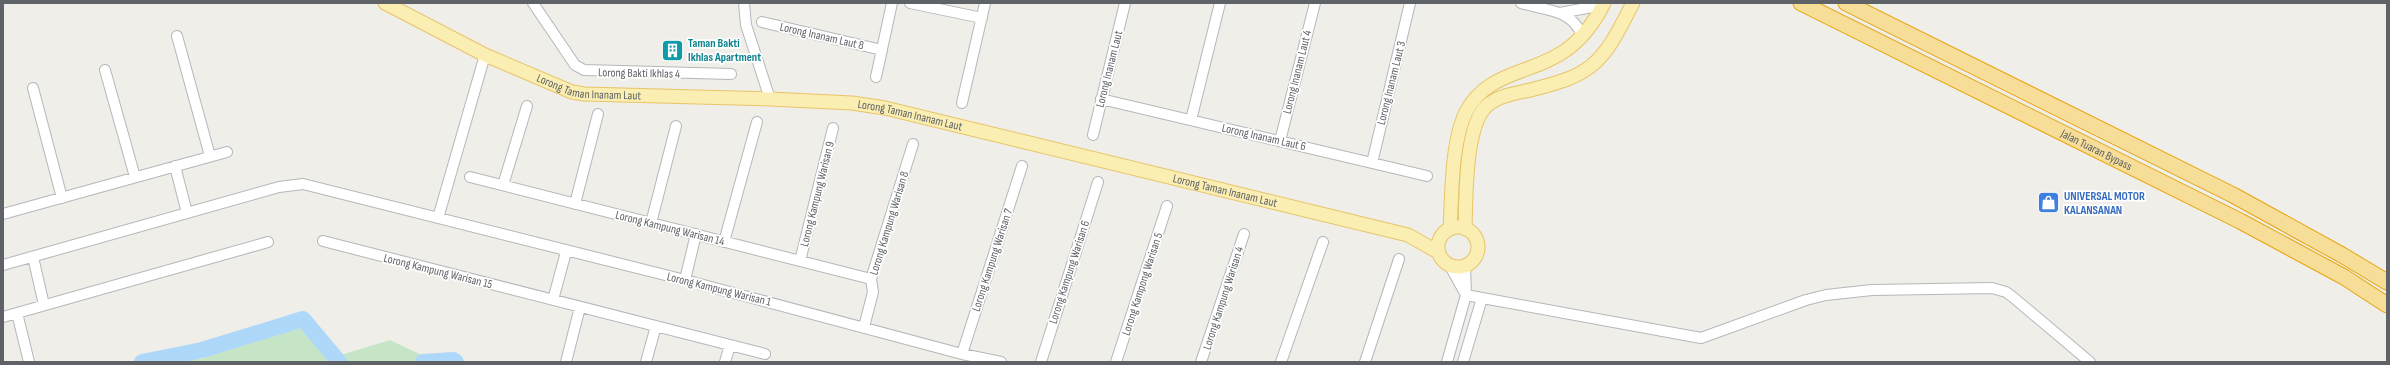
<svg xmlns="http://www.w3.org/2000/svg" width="2390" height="365" viewBox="0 0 2390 365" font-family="'Sofia Sans Condensed',sans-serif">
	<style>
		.green { fill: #c6e5c6 }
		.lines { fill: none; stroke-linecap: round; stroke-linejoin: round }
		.river { stroke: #aed8f9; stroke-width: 16 }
		.minor-casing { stroke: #b4b7bb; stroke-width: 12 }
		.major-casing { stroke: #e8c468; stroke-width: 15 }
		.highway-casing { stroke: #e7a410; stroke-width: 17 }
		.minor { stroke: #fff; stroke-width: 10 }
		.major { stroke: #faeeb3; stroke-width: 13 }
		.highway { stroke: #f6de98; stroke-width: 15 }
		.labels { text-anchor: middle; stroke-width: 3.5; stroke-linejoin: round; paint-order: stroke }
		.street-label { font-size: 12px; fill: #5f6267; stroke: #fff }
		.culture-label { font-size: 12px; font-weight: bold; fill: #0d838f; stroke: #fff; text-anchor: start }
		.shop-label { font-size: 12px; font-weight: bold; fill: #366cbe; stroke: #fff; text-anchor: start }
	</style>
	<rect width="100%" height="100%" fill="#f0eee8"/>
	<path class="green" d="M299,328L341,355L390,340L436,362H138L139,359L177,351L200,359Z"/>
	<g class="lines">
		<path class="river" d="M142,362L202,350L303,319L339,362
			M423,362L453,360L456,362"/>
		<defs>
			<path id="minor" d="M533,3L575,65L584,70L731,74
				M744,3L746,25L770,99
				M910,3L982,18
				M1521,3C1546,11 1570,8 1582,35
				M1560,13L1603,5
				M762,22L882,50
				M177,36L210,156
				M105,70L135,177
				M876,77L892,3
				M33,88L62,198
				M1101,99L1427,176
				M962,103L985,3
				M1191,120L1220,3
				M1093,135L1125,3
				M1280,141L1315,3
				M1372,163L1410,3
				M175,166L187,213
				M470,177L871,279
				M503,185L527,106
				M575,204L598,114
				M3,214L227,152
				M438,218L485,55
				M651,223L676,126
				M323,241L765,354
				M724,242L757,122
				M33,257L44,305
				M800,261L833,128
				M3,265L279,187L303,184L685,280L962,354L1001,362
				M1450,266L1465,293
				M685,280L696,234
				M1466,295L1701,338L1806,300L1826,295L1872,290L1992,288L2006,292L2014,298L2090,362
				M553,300L566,252
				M17,313L29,362
				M3,317L268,242
				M864,327L873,292L871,279L913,144
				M962,354L1022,166
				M566,362L580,307
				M646,362L656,326
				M725,362L730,345
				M1041,362L1098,182
				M1116,362L1167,206
				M1201,362L1244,234
				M1281,362L1323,242
				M1365,362L1399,259
				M1447,362L1466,295L1465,266
				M1463,362L1482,298"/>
			<g id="major">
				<path id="s1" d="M385,3L485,55L572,92L584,94L770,99L852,103L885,108L1408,235L1438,252"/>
				<circle cx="1458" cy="247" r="20"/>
				<path d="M1450,229C1452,196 1451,142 1466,112C1487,71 1533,74 1566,50C1582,39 1596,20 1604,3"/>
				<path d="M1465,229C1466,199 1465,134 1483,110C1495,94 1521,93 1538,88C1557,83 1576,78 1591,66C1611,50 1621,25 1633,3"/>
			</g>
			<g id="highway">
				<path id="s2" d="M1801,3L2240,221L2344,277L2387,305"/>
				<path d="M1846,3L2233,195L2342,255L2387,282"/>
			</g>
		</defs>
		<use href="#minor" class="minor-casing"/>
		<use href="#major" class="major-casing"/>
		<use href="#highway" class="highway-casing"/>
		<use href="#minor" class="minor"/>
		<use href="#major" class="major"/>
		<use href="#highway" class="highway"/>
	</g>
	<defs>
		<symbol id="building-square" viewBox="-11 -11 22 22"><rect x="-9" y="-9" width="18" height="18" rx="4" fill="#0f9aa8" stroke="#fff"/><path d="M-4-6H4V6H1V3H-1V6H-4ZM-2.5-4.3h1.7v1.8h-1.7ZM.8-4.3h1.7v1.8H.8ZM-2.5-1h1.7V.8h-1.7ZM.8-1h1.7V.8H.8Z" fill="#fff"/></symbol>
		<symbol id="shop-square" viewBox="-11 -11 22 22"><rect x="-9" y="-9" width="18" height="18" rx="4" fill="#3f7fe0" stroke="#fff"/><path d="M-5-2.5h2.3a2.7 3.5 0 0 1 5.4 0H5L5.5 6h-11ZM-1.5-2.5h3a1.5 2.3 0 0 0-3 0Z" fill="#fff"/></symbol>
	</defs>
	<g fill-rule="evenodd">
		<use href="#building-square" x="660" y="38" width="25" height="25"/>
		<use href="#shop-square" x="2036" y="190" width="25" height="25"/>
	</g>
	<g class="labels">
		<g class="street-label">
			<text transform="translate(822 36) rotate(13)" y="4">Lorong Inanam Laut 8</text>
			<text transform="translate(1109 69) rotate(-76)" y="4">Lorong Inanam Laut</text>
			<text transform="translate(1297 72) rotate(-76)" y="4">Lorong Inanam Laut 4</text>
			<text transform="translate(639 73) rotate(1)" y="4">Lorong Bakti Ikhlas 4</text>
			<text transform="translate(1391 83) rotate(-76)" y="4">Lorong Inanam Laut 3</text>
			<text dy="4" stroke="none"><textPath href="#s1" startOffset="223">Lorong Taman Inanam Laut</textPath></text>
			<text dy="4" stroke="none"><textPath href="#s1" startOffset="547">Lorong Taman Inanam Laut</textPath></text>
			<text transform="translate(1264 137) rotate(13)" y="4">Lorong Inanam Laut 6</text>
			<text dy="4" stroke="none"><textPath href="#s2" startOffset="330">Jalan Tuaran Bypass</textPath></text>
			<text dy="4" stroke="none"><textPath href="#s1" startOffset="871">Lorong Taman Inanam Laut</textPath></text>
			<text transform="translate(817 194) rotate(-76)" y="4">Lorong Kampung Warisan 9</text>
			<text transform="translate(889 223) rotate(-73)" y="4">Lorong Kampung Warisan 8</text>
			<text transform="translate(670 228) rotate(14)" y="4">Lorong Kampung Warisan 14</text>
			<text transform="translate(992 260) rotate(-72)" y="4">Lorong Kampung Warisan 7</text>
			<text transform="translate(438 271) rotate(14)" y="4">Lorong Kampung Warisan 15</text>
			<text transform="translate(1069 272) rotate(-72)" y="4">Lorong Kampung Warisan 6</text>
			<text transform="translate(1142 284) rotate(-72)" y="4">Lorong Kampong Warisan 5</text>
			<text transform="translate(719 289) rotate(14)" y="4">Lorong Kampung Warisan 1</text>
			<text transform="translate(1223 298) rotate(-72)" y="4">Lorong Kampung Warisan 4</text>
		</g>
		<g class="culture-label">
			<text x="688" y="47">Taman Bakti<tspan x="688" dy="14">Ikhlas Apartment</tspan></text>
		</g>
		<g class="shop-label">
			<text x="2064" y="200">UNIVERSAL MOTOR<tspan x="2064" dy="14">KALANSANAN</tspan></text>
		</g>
	</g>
	<rect width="2390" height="365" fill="none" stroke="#5f6267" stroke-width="8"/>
</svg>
